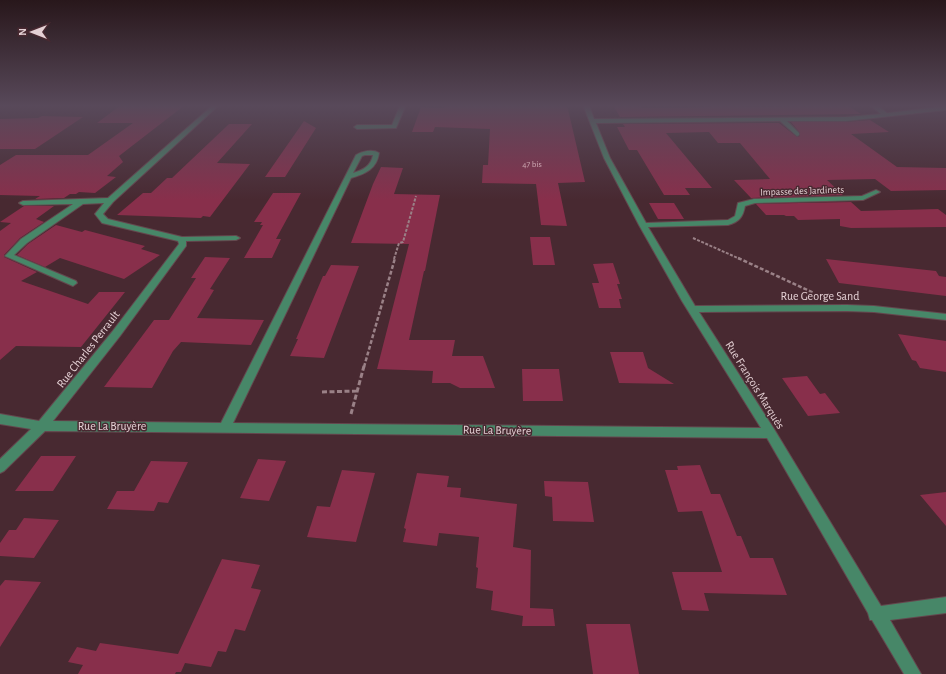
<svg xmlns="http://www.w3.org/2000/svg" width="946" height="674" viewBox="0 0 946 674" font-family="'Alegreya Sans',sans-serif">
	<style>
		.building { fill: #882f4b }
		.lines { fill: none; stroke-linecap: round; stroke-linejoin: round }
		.minor-casing { stroke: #64474e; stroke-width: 2 }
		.path-far2 { stroke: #9a8187; stroke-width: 2; stroke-dasharray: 3 1.5; stroke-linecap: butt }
		.path-far1 { stroke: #9a8187; stroke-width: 2.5; stroke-dasharray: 4 2; stroke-linecap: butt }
		.path { stroke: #9a8187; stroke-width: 3; stroke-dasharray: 5 2.5; stroke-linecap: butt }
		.minor { fill: #478768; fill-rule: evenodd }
		.labels { text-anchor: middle; stroke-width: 3; stroke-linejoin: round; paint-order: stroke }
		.far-number-label { font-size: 9px; fill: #cda8b2 }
		.far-street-label { font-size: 10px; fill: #e4d0d4; stroke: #482931 }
		.street-label { font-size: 12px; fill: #e4d0d4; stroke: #482931 }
	</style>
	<rect width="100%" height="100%" fill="#482931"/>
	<path class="building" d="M121,105H185L119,156L123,162L107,176L116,177L95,193L79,192L76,194H70L64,198L35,199L40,196L0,195V165L16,155H88L133,123H97Z
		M445,105H567L585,182L558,183L567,226L541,225L536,184L482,183L483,165H488L490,129L435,127L433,132H412L421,107L444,108Z
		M613,105H640L642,108L711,107L710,105H741L743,107L847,105L861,114L620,117Z
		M42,116L83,117L35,149H0V119L38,118Z
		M870,120L889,132L851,134L897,167L946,168V190L891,191L875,179L827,180L843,195L751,198L734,180L770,179L740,143H718L709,132L666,133L712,188H685L690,195H664L637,150H629L617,127H625L623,124L779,123L797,137L800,136V133L791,122H846Z
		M304,121L316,128L285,177H265Z
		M229,124H252L217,163L250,164L210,217L203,216L201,218L117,215L143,193H151L167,178H172Z
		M381,167L403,168L394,194L440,195L425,271H424L409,340H455L452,356H483L495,388H460L450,383H432L433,371L377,369L409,244L351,243L373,184Z
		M273,193H301L276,239H281L272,258H244L263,225H260L262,222H254Z
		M851,202L861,211L938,209L946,215V227L851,228L840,226V219L798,220L794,216H786L784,215H766L756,204Z
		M649,203H674L684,219H658Z
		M24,206H54L36,219L44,222L20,238L4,255V257L37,272L21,281L88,304L99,292H125L81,347L16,346L0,360V231L11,223L0,222Z
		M56,225L82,232L85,230L145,246L141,249L160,255L124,279L60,258L45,267L17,255L28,244Z
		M530,237H550L555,265H533Z
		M205,257L230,258L210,289L214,290L197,318L264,320L251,345L181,342L173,351L152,388L104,387L154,320H169L196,278H191Z
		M826,259L936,271L939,276L946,277V296L839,283Z
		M613,263L620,284H617L622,299H619L621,308H599L592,283H599L593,264Z
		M331,265L359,266L324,358L290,356L298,339H296L323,276H325Z
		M898,334L946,341V372L920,368L916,361L912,360Z
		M610,352H643L648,368L674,384L619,383Z
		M522,369H559L563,401H523Z
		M807,376L820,394L825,393L840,413L808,416L782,378Z
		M41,456H76L53,491H15Z
		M258,459L286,461L269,501L240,498Z
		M151,461L188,462L168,503L158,502L154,511L107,509L117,491H134Z
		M700,465L711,494H720L737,536H741L750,558H773L787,595L704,593L709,611L682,610L672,572H722L702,511L678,512L665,470H678L677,466Z
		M342,470L375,473L356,542L307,537L317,506L330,507Z
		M417,473L449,476L447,487L461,488L460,497L517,504L513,547L531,550L530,608L553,609L555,626H522L523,616L491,610L493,591L476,588L478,568L476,567L479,537L439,533L437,546L403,542L406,529L404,528Z
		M544,481L588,482L594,522L553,521L552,497L545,496Z
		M946,492V526L920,495Z
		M24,518L59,520L34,558L0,556V543L9,530H16Z
		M222,559L260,565L251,588L261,590L245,631L235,629L226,652L218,651L211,667L185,663L181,672H176L175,674H78L83,665L68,662L77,647L96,651L100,643L178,654Z
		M5,580L41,582L0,647V586Z
		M586,624H630L639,674H593Z"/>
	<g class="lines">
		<defs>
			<path id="minor" d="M213,105H219L113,202L103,214L108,219L182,237L236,236L240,238L236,240L186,241V246L120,336L53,421L221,423L356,155C362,151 373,149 379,153C377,169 365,174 351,178L233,423L761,428L682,301L639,225L604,158L583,105H589L594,119L846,117L881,114L870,105H877L887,113L946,106V110L846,121H787L799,133V135L797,136L780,121L596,123L610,158L646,223L728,220L735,216L738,203L754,199L862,196L876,190L880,192L863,200L755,203L745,206C743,217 739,222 728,225L648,227L695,306L847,305L874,306L946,314V320L874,312L847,311L699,312L774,429L881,606L946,597V613L890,620L921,674H904L872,620H870L868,613L767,438L45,431L4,471L0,473V459L31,429L0,424V414L39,421L112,332L179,244L178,241L102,223L95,214L104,203L83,204L27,243L14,255L76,281L77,283L73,286L5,256L21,239L73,204L23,205L19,203L23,201L108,198ZM365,155H373C371,166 363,170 353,173L362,156Z
				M400,105H406L396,128L357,129L354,127L357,125H392Z"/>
		</defs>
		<use href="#minor" class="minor-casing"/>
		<path class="path-far2" d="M693,238L740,259
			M394,259L399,243L403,242L416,196"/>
		<path class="path-far1" d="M738,258L814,293
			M364,367L395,258"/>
		<path class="path" d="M322,392L357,391
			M351,414L364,366"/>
		<use href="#minor" class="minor"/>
	</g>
	<linearGradient id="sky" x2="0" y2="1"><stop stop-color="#28171b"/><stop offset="0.53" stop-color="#58495a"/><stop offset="1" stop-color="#58495a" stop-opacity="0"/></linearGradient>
	<rect width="946" height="200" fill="url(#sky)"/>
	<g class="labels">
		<g class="far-number-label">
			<text x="532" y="167">47 bis</text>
		</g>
		<g class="far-street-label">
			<text transform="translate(802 190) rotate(-2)" y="4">Impasse des Jardinets</text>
		</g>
		<g class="street-label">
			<text x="820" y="300">Rue George Sand</text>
			<text transform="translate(88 349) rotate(-52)" y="4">Rue Charles Perrault</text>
			<text transform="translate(755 385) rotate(58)" y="4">Rue François Marquès</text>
			<text x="112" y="430">Rue La Bruyère</text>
			<text transform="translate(497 430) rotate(1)" y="4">Rue La Bruyère</text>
		</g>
	</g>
	<g transform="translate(32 32) rotate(270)" stroke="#482931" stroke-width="3" paint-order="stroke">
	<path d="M0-3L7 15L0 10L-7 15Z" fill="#e4d0d4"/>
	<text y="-6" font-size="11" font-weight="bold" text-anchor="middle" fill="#e4d0d4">N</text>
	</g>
</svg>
